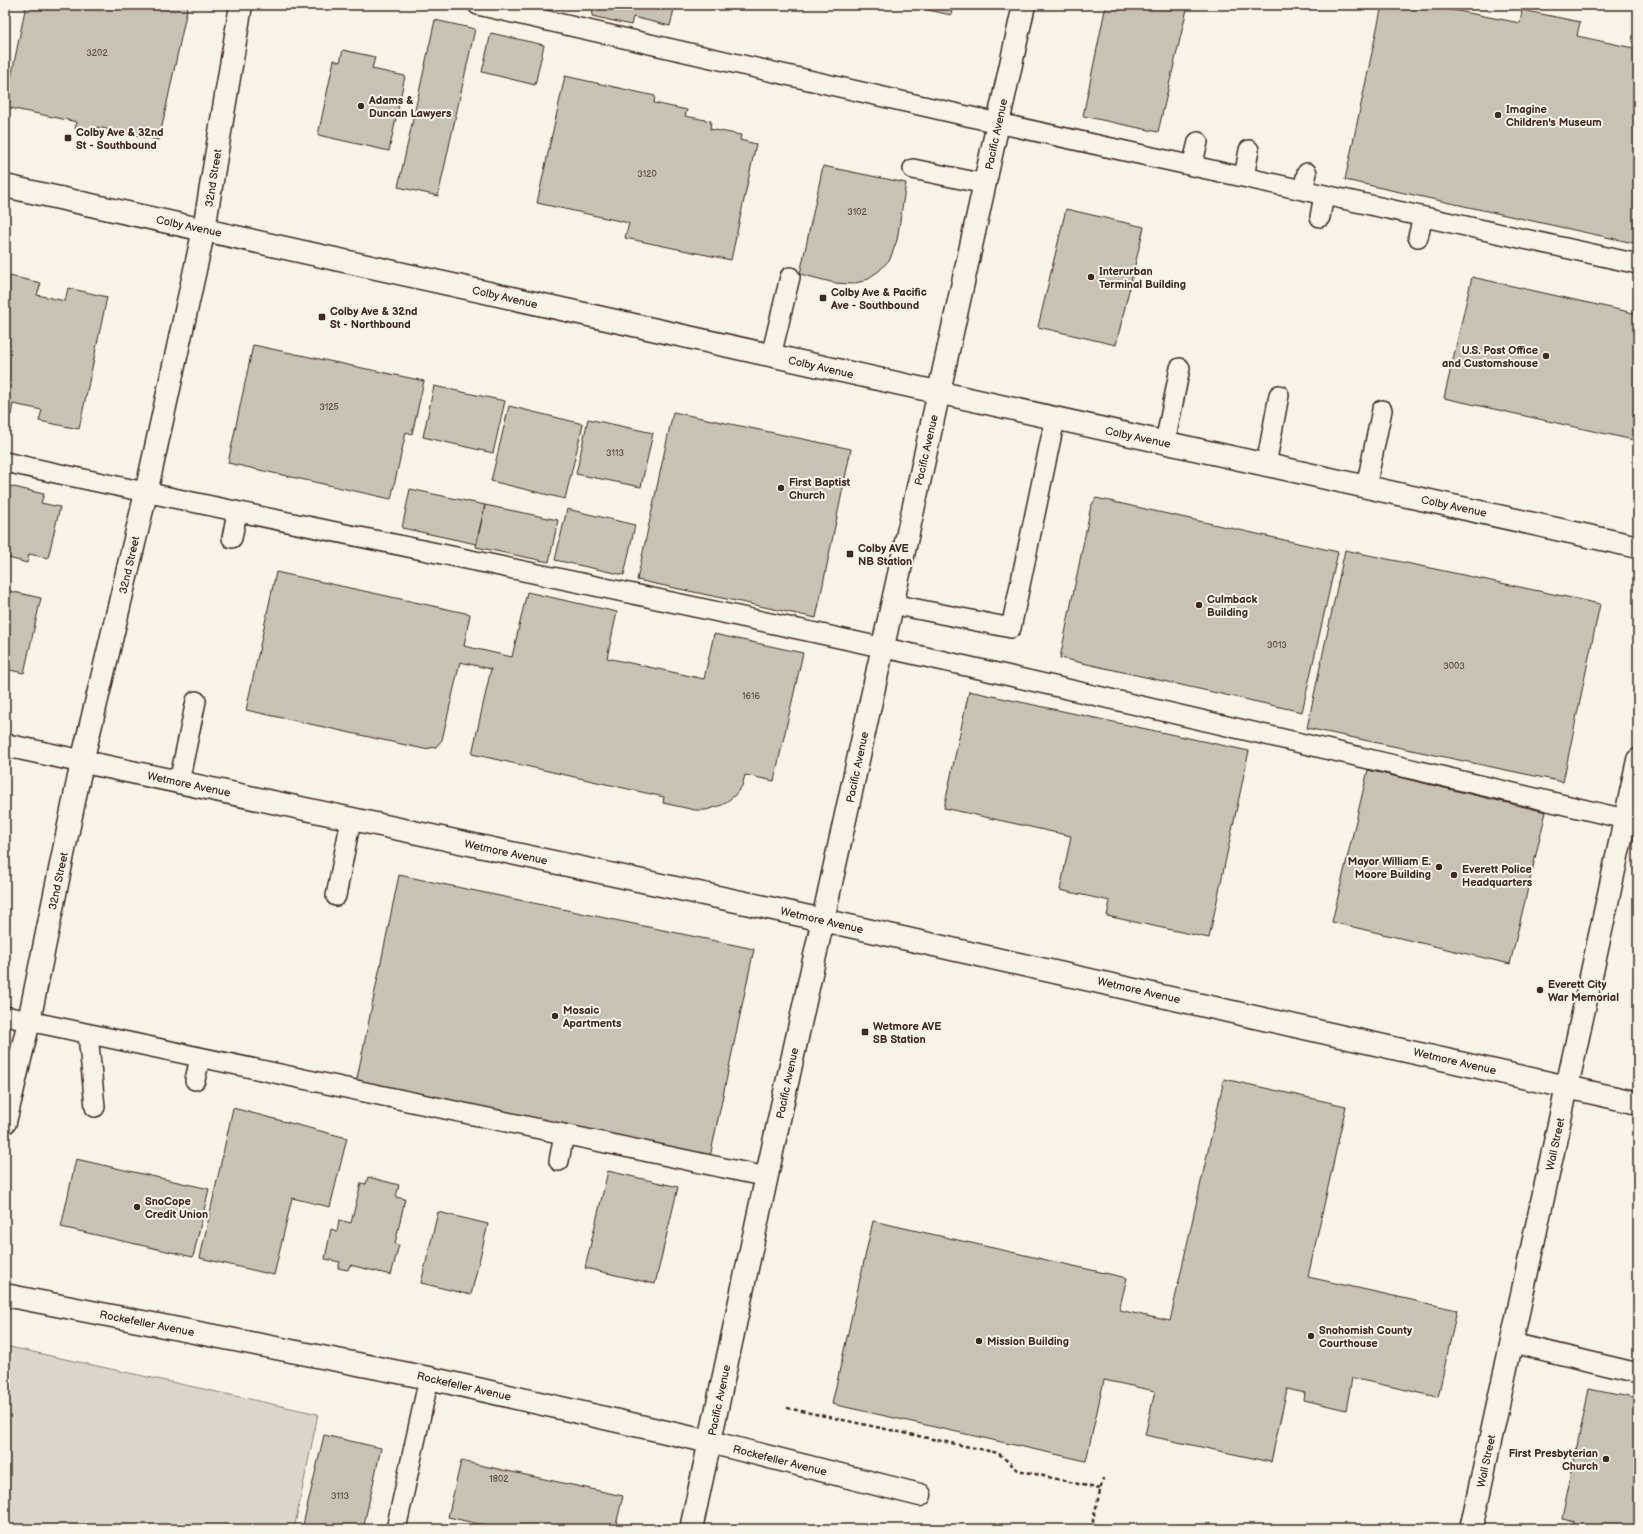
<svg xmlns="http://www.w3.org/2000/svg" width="1643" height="1534" viewBox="0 0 1643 1534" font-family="'Balsamiq Sans',sans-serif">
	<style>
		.green { fill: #dbd6cb; stroke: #8b8074 }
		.building { fill: #c8c1b6; stroke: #3b2a1e }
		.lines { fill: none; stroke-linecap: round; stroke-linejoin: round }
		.service-casing { stroke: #3b2a1e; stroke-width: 22 }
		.minor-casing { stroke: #3b2a1e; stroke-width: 25 }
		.tertiary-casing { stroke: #3b2a1e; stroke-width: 25 }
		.secondary-casing { stroke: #3b2a1e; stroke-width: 25 }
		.path { stroke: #3b2a1e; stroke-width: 2.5; stroke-dasharray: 4 3; stroke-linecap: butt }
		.service { stroke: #f7f3e8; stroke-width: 19 }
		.minor { stroke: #f7f3e8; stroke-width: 22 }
		.tertiary { stroke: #f7f3e8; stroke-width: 22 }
		.secondary { stroke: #f7f3e8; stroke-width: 22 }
		.poi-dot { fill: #3b2a1e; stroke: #f7f3e8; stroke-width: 1.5 }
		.labels { text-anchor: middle; stroke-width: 4; stroke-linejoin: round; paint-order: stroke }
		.number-label { font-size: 9px; fill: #5e5044 }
		.poi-label { font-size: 11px; font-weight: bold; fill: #3b2a1e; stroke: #f7f3e8; text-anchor: start }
		.street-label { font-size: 11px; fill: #3b2a1e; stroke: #f7f3e8 }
	</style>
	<rect width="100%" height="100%" fill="#f7f3e8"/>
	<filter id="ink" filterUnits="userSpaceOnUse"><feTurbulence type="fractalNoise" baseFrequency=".025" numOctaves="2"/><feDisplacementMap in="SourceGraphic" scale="8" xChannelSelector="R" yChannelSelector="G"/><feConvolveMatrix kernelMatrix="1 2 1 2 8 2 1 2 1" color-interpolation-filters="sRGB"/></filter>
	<g filter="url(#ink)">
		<path class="green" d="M5,1346L318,1414L294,1529H5Z"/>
		<path class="building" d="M26,5H188L159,140L97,127L96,133L75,129L77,122L5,107Z
			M594,5H675L670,26L633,17L631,25L592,16Z
			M906,5H953L951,15Z
			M1106,5H1188L1158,132L1083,116Z
			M1382,5H1427L1520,23L1522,10L1580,22L1577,36L1638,49V244L1345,180Z
			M435,20L475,29L438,196L398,187Z
			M491,33L544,45L535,85L482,72Z
			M343,50L375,57L372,69L405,76L389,151L318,135L334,60L340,62Z
			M565,76L655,96L654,103L687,110L685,116L711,121L710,129L741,135L740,140L756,144L731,260L625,238L629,223L537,203Z
			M823,166L906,183L897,240L890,259L879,271L864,281L851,284L835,283L800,274Z
			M1066,209L1144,227L1116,345L1038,327Z
			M5,275L41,283L37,295L65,301L68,288L107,297L79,429L39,421L42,410L13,404L11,415L5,414Z
			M1472,277L1638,314V441L1444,398Z
			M253,345L424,381L412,434L406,432L391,499L228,463Z
			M434,386L505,401L493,453L423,437Z
			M509,406L583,424L565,499L491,481Z
			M673,412L851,449L816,618L637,580Z
			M588,419L653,433L641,487L576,474Z
			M5,485L44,494L41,503L60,507L48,558L29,554L27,563L5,557Z
			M410,489L485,505L476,544L402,528Z
			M1096,498L1338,552L1302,712L1060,658L1091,506Z
			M485,505L558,520L549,562L476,547Z
			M567,509L635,525L624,575L555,560Z
			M1345,550L1600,604L1563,782L1307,728Z
			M276,572L470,614L464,646L512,657L527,592L617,612L607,658L704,679L714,634L803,653L774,781L745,775L742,786L734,796L722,805L706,810H695L663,803L664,797L472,754L491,669L460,662L442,740L436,747L424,749L246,710Z
			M5,590L41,598L24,673L5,669Z
			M969,691L1249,751L1209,938L1107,916L1110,901L1060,890L1071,836L944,808Z
			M1368,770L1546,812L1510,964L1332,922Z
			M399,875L754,949L710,1157L356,1083Z
			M1224,1079L1346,1106L1308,1277L1457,1310L1438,1397L1352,1378L1346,1410L1304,1400L1305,1393L1287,1389L1271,1462L1145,1435L1155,1391L1104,1380L1086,1461L832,1404L873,1221L1127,1278L1119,1310L1170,1321Z
			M233,1108L347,1138L330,1207L292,1198L274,1275L200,1258Z
			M76,1159L209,1189L193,1257L61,1227Z
			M608,1171L678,1187L655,1284L585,1268Z
			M368,1177L399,1185L396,1197L405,1199L395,1244L399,1245L391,1275L350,1265L348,1270L338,1268L340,1262L325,1259L331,1229L337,1231L339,1220L351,1223L361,1183L366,1184Z
			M438,1212L488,1224L471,1295L421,1283Z
			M1589,1389L1638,1399V1529H1574L1575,1522L1562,1519Z
			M324,1435L381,1448L363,1529H302Z
			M461,1461L623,1496L615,1529H501L448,1517Z"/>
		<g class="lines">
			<defs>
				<path id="service" d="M478,5L998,123L1638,264
					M1192,166L1198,142
					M913,169L985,184
					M1244,177L1249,150
					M1303,190L1307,173
					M1320,217L1324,195
					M1418,237L1423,217
					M771,356L790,277
					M1165,443L1180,368
					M5,462C298,526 592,583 885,648C1136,703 1387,764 1638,822
					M1266,465L1279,395
					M1366,487L1382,410
					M232,538L237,512
					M892,604L1011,628L1055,419
					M179,782L196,701
					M336,896L351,819
					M5,1016L767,1177
					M88,1034L95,1107
					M195,1080L200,1058
					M559,1161L564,1134
					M1512,1343L1638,1373
					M396,1529L429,1378"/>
				<path id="minor" d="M5,1122L29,1021L82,762L146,493L204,229L241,5
					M5,1295L429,1378L710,1442L920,1495"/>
				<path id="tertiary" d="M5,745L769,908L1638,1103
					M691,1529L778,1124L1024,5
					M1471,1529L1638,760"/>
				<path id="secondary" d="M5,186L1638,547"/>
			</defs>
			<use href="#service" class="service-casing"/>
			<use href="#minor" class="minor-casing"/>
			<use href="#tertiary" class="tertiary-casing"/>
			<use href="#secondary" class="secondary-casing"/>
			<path class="path" d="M787,1408L998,1453L1018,1470L1100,1489
				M1091,1529L1103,1478"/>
			<use href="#service" class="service"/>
			<use href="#minor" class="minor"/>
			<use href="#tertiary" class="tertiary"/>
			<use href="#secondary" class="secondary"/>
		</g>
	</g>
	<g class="poi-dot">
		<circle cx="361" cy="106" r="4"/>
		<circle cx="1498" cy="115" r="4"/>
		<rect x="64" y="134" width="8" height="8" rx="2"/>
		<circle cx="1091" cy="277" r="4"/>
		<rect x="819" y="294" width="8" height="8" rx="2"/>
		<rect x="318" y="313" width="8" height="8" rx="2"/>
		<circle cx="1546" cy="356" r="4"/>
		<circle cx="781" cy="488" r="4"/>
		<rect x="846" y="550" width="8" height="8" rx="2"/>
		<circle cx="1199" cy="605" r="4"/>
		<circle cx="1439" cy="867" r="4"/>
		<circle cx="1454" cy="875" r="4"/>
		<circle cx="1540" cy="990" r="4"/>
		<circle cx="555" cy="1016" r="4"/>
		<rect x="861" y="1028" width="8" height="8" rx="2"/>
		<circle cx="137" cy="1207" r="4"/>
		<circle cx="1311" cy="1336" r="4"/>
		<circle cx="979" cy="1341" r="4"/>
		<circle cx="1606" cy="1459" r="4"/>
	</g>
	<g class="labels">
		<g class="number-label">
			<text x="97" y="56">3202</text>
			<text x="647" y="177">3120</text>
			<text x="857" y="215">3102</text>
			<text x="329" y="410">3125</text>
			<text x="615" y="456">3113</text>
			<text x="1277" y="648">3013</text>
			<text x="1454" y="669">3003</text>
			<text x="751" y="699">1616</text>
			<text x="499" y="1482">1802</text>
			<text x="340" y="1499">3113</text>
		</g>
		<g class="poi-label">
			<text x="369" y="104">Adams &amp;<tspan x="369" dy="13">Duncan Lawyers</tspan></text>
			<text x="1506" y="113">Imagine<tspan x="1506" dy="13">Children's Museum</tspan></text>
			<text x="76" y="136">Colby Ave &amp; 32nd<tspan x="76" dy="13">St - Southbound</tspan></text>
			<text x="1099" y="275">Interurban<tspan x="1099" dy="13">Terminal Building</tspan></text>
			<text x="831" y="296">Colby Ave &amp; Pacific<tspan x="831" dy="13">Ave - Southbound</tspan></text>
			<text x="330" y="315">Colby Ave &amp; 32nd<tspan x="330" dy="13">St - Northbound</tspan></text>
			<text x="1538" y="354" text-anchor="end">U.S. Post Office<tspan x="1538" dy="13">and Customshouse</tspan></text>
			<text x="789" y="486">First Baptist<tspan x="789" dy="13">Church</tspan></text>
			<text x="858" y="552">Colby AVE<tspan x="858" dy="13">NB Station</tspan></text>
			<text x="1207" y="603">Culmback<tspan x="1207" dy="13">Building</tspan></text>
			<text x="1431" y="865" text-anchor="end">Mayor William E.<tspan x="1431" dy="13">Moore Building</tspan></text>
			<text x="1462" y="873">Everett Police<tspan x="1462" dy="13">Headquarters</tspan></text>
			<text x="1548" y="988">Everett City<tspan x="1548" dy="13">War Memorial</tspan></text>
			<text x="563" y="1014">Mosaic<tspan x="563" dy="13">Apartments</tspan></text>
			<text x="873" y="1030">Wetmore AVE<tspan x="873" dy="13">SB Station</tspan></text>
			<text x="145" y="1205">SnoCope<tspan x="145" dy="13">Credit Union</tspan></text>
			<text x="1319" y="1334">Snohomish County<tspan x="1319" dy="13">Courthouse</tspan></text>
			<text x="987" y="1345">Mission Building</text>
			<text x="1598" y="1457" text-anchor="end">First Presbyterian<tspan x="1598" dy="13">Church</tspan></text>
		</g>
		<g class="street-label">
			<text transform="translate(996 134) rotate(-78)" y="4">Pacific Avenue</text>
			<text transform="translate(213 178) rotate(-81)" y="4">32nd Street</text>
			<text transform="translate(189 226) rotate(12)" y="4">Colby Avenue</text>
			<text transform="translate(505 297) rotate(13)" y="4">Colby Avenue</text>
			<text transform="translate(821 367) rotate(13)" y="4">Colby Avenue</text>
			<text transform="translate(1138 437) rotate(12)" y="4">Colby Avenue</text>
			<text transform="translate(926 450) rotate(-77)" y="4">Pacific Avenue</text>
			<text transform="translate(1454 506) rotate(12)" y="4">Colby Avenue</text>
			<text transform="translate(129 565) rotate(-77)" y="4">32nd Street</text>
			<text transform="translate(857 767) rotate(-78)" y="4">Pacific Avenue</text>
			<text transform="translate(189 784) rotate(12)" y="4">Wetmore Avenue</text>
			<text transform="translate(506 852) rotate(12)" y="4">Wetmore Avenue</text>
			<text transform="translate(58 881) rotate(-78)" y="4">32nd Street</text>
			<text transform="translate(822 920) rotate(13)" y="4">Wetmore Avenue</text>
			<text transform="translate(1139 990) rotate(13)" y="4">Wetmore Avenue</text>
			<text transform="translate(1455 1061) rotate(13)" y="4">Wetmore Avenue</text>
			<text transform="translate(787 1083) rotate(-78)" y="4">Pacific Avenue</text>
			<text transform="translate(1555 1144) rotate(-78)" y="4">Wall Street</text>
			<text transform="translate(147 1323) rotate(11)" y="4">Rockefeller Avenue</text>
			<text transform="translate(464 1386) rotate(13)" y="4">Rockefeller Avenue</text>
			<text transform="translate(719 1400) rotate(-78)" y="4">Pacific Avenue</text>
			<text transform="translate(780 1460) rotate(14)" y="4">Rockefeller Avenue</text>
			<text transform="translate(1486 1461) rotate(-78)" y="4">Wall Street</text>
		</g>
	</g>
	<rect width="1643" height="1534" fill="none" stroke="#f7f3e8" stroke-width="20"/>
	<rect x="10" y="10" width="1623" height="1514" fill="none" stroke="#3b2a1e" stroke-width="1.5" filter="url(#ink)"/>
</svg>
